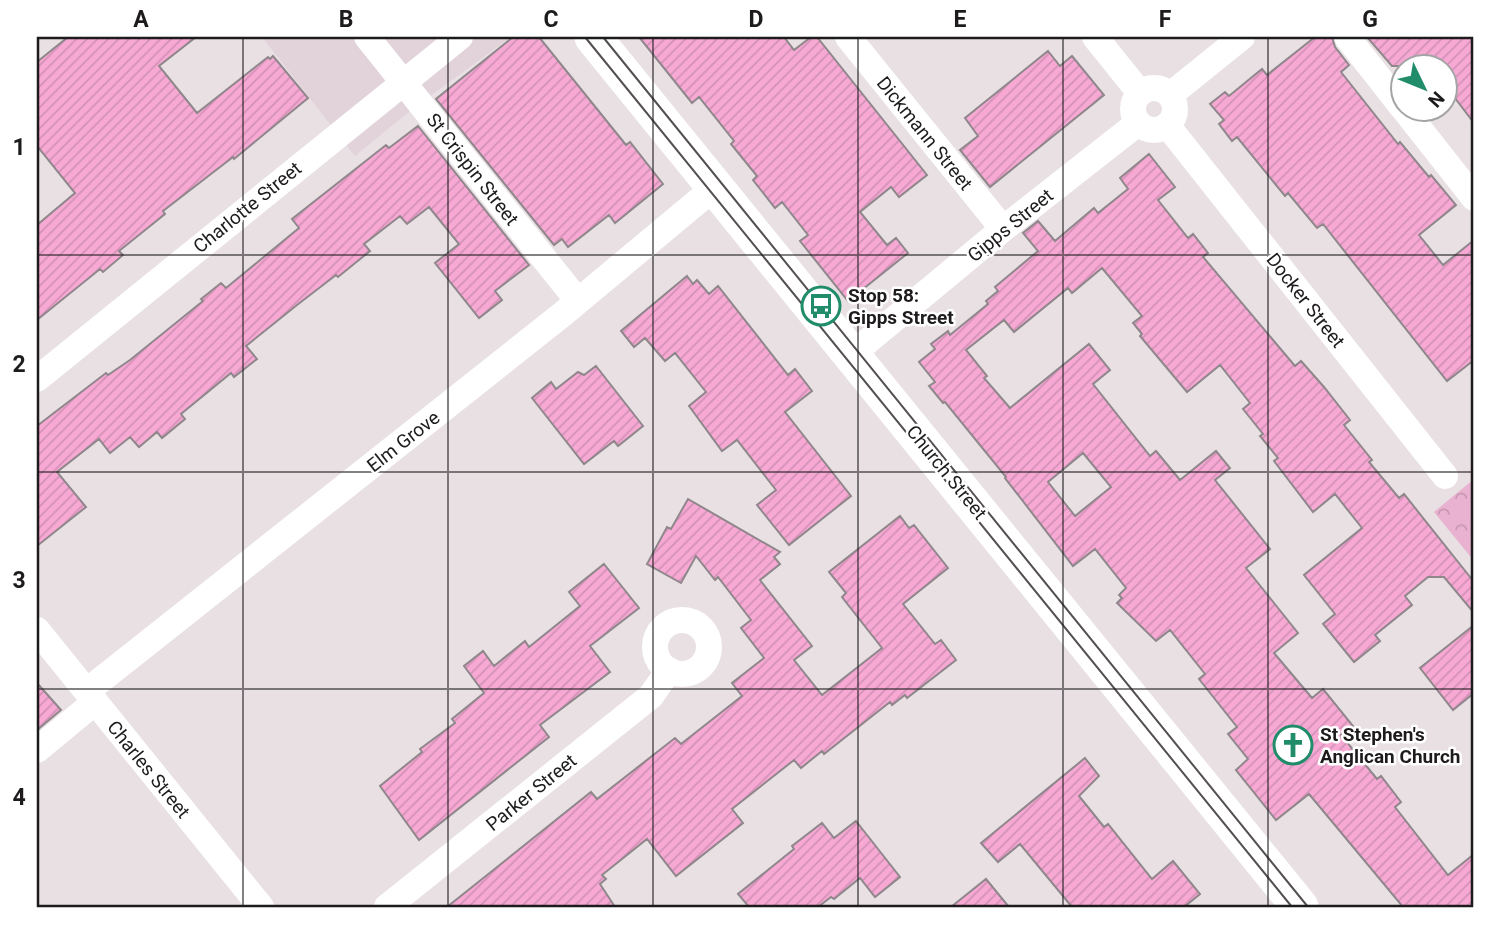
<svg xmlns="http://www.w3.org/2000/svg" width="1511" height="944" viewBox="0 0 1511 944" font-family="Roboto,sans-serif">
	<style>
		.built { fill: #e2d2da }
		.park { fill: url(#park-crowns) }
		.building { fill: url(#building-hatch); stroke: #8f878b; stroke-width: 2; fill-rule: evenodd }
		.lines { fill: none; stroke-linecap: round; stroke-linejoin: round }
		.street { stroke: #fff; stroke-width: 26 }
		.secondary { stroke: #fff; stroke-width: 37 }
		.tram { stroke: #544f52; stroke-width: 2 }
		.grid { fill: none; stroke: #1e1b1d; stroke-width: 2; stroke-opacity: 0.55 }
		.labels { text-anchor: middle; stroke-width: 5; stroke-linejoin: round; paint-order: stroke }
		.street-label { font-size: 19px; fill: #1e1b1d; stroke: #fff }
		.poi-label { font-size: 19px; font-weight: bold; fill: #1e1b1d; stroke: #fff; text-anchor: start }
		.neatline { fill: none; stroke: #1e1b1d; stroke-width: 2.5 }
		.grid-label { font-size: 23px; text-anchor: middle; font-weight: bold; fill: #1e1b1d }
	</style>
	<defs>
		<pattern id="park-crowns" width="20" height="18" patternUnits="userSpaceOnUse" patternTransform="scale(1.75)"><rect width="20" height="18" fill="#e9b2d0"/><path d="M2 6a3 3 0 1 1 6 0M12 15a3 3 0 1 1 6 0" fill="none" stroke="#c798b2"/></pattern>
		<pattern id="building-hatch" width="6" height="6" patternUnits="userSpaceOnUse" patternTransform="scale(1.75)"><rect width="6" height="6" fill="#f7a9d4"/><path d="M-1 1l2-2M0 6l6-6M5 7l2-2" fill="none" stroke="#d391b6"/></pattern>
	</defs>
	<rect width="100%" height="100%" fill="#e9e0e4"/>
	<path class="built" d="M262,37H511L411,110L355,156Z"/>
	<path class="park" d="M1474,479V561L1434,512Z"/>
	<path class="building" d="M68,37H196L159,66L197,113L268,57L270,59L273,56L308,98L234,159L233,157L163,211L165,214L119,251L123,255L103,272L100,269L37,320V225L75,193L37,146V62Z
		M513,37H539L626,145L630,142L663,184L615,223L609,215L568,247L562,239L554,245L436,99Z
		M639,37H784L794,50L811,37H817L927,175L899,197L891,187L860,212L887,245L896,238L908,253L848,301L800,241L808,235L782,202L775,208L753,180L757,176L731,144L734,141L699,97L692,103Z
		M1315,37H1332L1335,47L1349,65L1341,72L1398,144L1400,142L1429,177L1431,175L1456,205L1419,235L1443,265L1474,240V360L1447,381L1323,224L1317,228L1288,193L1285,196L1237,137L1232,141L1219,124L1224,120L1210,104L1225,92L1229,96L1262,69L1267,75Z
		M1367,37H1474V123L1445,85V66H1392Z
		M1048,51L1060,66L1072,56L1104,95L990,187L960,150L978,136L965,118Z
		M418,126L529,265L495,291L502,300L479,318L435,263L459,244L429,207L407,224L400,216L364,244L370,251L338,277L336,275L297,305L246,346L257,359L234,377L231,373L181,414L185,419L162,438L157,432L139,447L130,437L110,453L99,439L57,472L86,507L37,546V426L106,373L108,375L130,360L203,301L201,299L221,283L226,288L299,228L292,219L386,145L389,148Z
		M1149,154L1175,187L1158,200L1188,238L1193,234L1208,253L1203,257L1295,366L1301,361L1324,387L1350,420L1344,425L1372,460L1369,462L1399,498L1404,494L1474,582V613L1444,577H1428L1405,596L1412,605L1375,635L1380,641L1354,662L1323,624L1335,614L1304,575L1362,528L1335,494L1313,512L1274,461L1278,458L1260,436L1263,434L1243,409L1250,403L1220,365L1187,392L1140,336L1142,334L1133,323L1142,316L1102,268L1072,293L1068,288L1014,332L1004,320L966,350L987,376L984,378L1010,408L1089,344L1110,370L1093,384L1150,456L1156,451L1180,480L1216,451L1230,468L1215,480L1270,549L1246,568L1298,633L1274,653L1312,698L1323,689L1353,726L1341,735L1377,779L1381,776L1401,802L1395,807L1448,875L1474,854V907H1403L1309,794L1276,820L1236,770L1248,759L1228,734L1237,727L1199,679L1205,674L1170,630L1156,641L1117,603L1122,598L1119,595L1126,588L1095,549L1073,566L1005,478L1006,477L945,402L943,403L929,386L935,382L919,362L935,349L931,344L948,331L950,335L988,304L986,301L998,291L995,287L1038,251L1023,233L1038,221L1055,241L1094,208L1098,213L1128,189L1120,178ZM1083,453L1111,487L1075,516L1048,482Z
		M687,276L693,284L697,280L709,294L718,286L788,375L795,369L812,391L785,412L851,496L789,545L757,505L776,490L737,440L722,451L689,406L706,392L675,353L665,361L645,338L634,347L621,331Z
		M596,366L643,426L618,446L614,441L584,464L532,398L551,382L556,389L578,372L584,375Z
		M688,499L780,552L774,557L780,564L760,580L812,646L794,660L822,695L882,648L842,597L846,593L829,572L900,516L909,528L914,525L948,568L903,604L935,644L941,640L956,660L907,698L905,695L892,705L890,702L824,754L822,751L801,768L794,760L732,809L743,823L676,876L647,839L602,875L606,879L600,884L615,907H447L591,792L597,799L675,738L681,744L742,696L732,683L764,658L741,628L751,620L718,577L715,580L696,556L681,583L647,564L667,527L671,529Z
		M604,564L639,608L590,646L610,672L540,725L549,737L419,840L380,786L422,752L420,749L455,723L452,719L484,693L464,666L483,651L494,666L525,641L529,647L580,606L569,592Z
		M1474,625V693L1453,710L1420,668Z
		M37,683L61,710L37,730Z
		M1085,758L1099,776L1079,796L1104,827L1108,824L1152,879L1173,861L1200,894L1184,907H1072L1020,844L998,862L981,843Z
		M856,821L900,877L875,897L860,878L834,899L831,897L818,907H749L738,894L794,849L792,846L822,823L834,838Z
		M986,879L1009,907H951Z"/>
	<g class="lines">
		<path class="street" d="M367,37L578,301
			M848,37L1003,229
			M1095,37L1140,93
			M1347,37L1402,107
			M1133 109a21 21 0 1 1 42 0a21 21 0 1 1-42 0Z
			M1170,95L1242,37
			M1403,108L1474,198
			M1167,125L1445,476
			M851,355L1003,229L1138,123
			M37,379L460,37
			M655 647a27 27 0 1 1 54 0a27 27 0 1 1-54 0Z
			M37,630L261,907
			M87,691L564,313L715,187
			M37,750L95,702
			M387,907L651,696L669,670"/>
		<path class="secondary" d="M593,37L1300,907"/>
		<path class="tram" d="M585,37L1292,907
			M603,37L1308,907"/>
	</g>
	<path class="grid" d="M243,37V907M448,37V907M653,37V907M858,37V907M1063,37V907M1268,37V907M37,255H1474M37,472H1474M37,689H1474"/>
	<defs>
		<symbol id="bus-ring" viewBox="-11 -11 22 22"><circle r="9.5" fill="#fff" stroke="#218c6a" stroke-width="1.5"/><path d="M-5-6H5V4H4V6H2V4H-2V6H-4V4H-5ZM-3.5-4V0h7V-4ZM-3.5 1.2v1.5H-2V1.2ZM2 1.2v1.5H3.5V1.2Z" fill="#218c6a"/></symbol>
		<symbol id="church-ring" viewBox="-11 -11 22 22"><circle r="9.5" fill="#fff" stroke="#218c6a" stroke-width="1.5"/><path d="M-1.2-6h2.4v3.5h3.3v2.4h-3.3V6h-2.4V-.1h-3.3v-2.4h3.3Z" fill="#218c6a"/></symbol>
	</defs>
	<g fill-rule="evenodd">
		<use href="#bus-ring" x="799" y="284" width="44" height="44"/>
		<use href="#church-ring" x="1271" y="723" width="44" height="44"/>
	</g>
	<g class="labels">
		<g class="street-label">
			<text transform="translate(925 133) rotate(51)" y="7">Dickmann Street</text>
			<text transform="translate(473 169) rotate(52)" y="7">St Crispin Street</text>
			<text transform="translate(247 207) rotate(-39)" y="7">Charlotte Street</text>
			<text transform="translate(1010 225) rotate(-39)" y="7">Gipps Street</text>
			<text transform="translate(1306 300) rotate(52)" y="7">Docker Street</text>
			<text transform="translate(403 441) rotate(-38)" y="7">Elm Grove</text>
			<text transform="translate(947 472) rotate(51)" y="7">Church Street</text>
			<text transform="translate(149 769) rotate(51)" y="7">Charles Street</text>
			<text transform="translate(531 792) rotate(-39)" y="7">Parker Street</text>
		</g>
		<g class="poi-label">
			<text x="848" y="302">Stop 58:<tspan x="848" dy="22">Gipps Street</tspan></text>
			<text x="1320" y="741">St Stephen's<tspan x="1320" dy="22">Anglican Church</tspan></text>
		</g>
	</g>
	<rect width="1511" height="944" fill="none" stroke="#ffffff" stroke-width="77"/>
	<g transform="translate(1424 88) rotate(133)"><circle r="33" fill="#ffffff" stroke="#a5a4a5" stroke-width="2"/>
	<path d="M0-5L12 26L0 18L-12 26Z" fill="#218c6a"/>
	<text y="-10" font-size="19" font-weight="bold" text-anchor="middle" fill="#1e1b1d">N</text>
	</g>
	<rect x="38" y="38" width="1434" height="868" class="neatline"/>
	<g class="grid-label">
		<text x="141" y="27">A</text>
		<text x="346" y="27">B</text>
		<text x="551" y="27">C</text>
		<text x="756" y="27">D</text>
		<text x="960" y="27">E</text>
		<text x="1165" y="27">F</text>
		<text x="1370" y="27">G</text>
		<text x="19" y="155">1</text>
		<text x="19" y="372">2</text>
		<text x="19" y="588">3</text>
		<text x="19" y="805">4</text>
	</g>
</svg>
